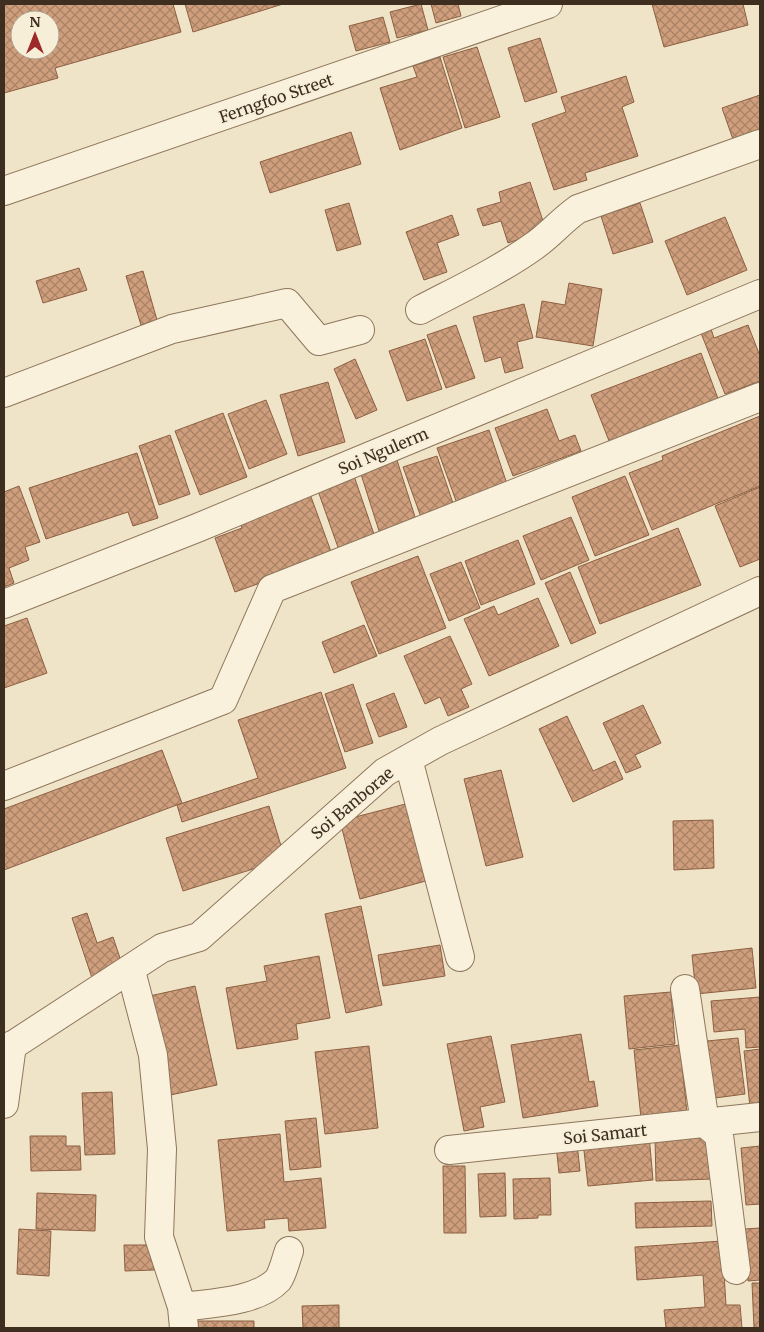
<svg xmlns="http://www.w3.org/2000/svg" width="764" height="1332" viewBox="0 0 764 1332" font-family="Merriweather,serif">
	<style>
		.building { fill: url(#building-cross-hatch); stroke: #8d5f41; fill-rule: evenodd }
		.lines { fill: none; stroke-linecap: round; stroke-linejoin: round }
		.minor-casing { stroke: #8d765c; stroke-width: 30 }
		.minor { stroke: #faf1dc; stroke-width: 28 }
		.labels { text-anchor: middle; stroke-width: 4; stroke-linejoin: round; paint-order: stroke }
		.street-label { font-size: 16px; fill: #3d2e20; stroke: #f7eed8 }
	</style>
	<defs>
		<pattern id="building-cross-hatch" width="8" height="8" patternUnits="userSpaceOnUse" patternTransform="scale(1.25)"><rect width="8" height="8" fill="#cf9f7d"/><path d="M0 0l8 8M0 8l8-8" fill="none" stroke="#a98266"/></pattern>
	</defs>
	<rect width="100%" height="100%" fill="#f0e4c8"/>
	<path class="building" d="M4,4H173L181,32L55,68L58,78L4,93ZM20,20H50V50H20Z
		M185,4H283L193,32Z
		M421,4L428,30L397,38L390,12Z
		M431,4H458L461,16L436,23Z
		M652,4H743L748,25L664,47Z
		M383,17L390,42L356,51L349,26Z
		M540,38L557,92L525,102L508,48Z
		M477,47L500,117L465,128L443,57Z
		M440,57L462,128L400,150L380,88L417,77L413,66Z
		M626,76L634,102L622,107L638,156L585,173L587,180L554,190L532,124L566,112L561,97Z
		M760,95V136L735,145L722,108Z
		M351,132L361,164L270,193L260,162Z
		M530,182L546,230L508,243L501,221L483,226L477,209L501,202L499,192Z
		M349,203L361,244L337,251L325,210Z
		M640,203L653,242L613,254L601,216Z
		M452,215L459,235L437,243L447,272L424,280L406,232Z
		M725,217L747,270L687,295L665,241Z
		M79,268L87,290L43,303L36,281Z
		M143,271L157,320L141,325L126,276Z
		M569,283L602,289L593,346L536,337L542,301L565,305Z
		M524,304L533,338L517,342L523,368L505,373L501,357L485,362L473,317Z
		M456,325L475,378L446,388L427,335Z
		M748,325L760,356V381L725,394L701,333L711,329L714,338Z
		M425,339L442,389L407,401L389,351Z
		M701,353L720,404L611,446L591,395Z
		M355,359L377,410L356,419L334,369Z
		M328,382L345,442L298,456L280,395Z
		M266,400L287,454L249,469L228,414Z
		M547,409L559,441L575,435L581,451L513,476L495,428Z
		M223,413L247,477L200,495L175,431Z
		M760,416V486L652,530L629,473L663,460L662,456Z
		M489,430L507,484L456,501L437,448Z
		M170,435L190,494L159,505L139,446Z
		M137,453L158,518L133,526L128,512L46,539L29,488Z
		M437,456L455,509L422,520L403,467Z
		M396,457L417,523L380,534L359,468Z
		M354,476L376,540L340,553L317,488Z
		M625,476L649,535L595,556L572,497Z
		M19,486L40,542L25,547L29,560L9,568L14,583L4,587V492Z
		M760,487V559L740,567L715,506Z
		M310,494L333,557L235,592L215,538L242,528L238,519Z
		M571,517L589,560L541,580L523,536Z
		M678,528L701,585L600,624L578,567Z
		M518,540L535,584L481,605L465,561Z
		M418,556L446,628L379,654L351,582Z
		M461,562L480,608L449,621L430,574Z
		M570,572L596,633L571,644L545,583Z
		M538,598L559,646L489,676L464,619L494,606L498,615Z
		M27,618L47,673L4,688V626Z
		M364,625L377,656L334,673L322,642Z
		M450,636L472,684L461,689L469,707L448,716L440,697L425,704L404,656Z
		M353,684L373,743L345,752L325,694Z
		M321,692L346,768L182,822L177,805L258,778L238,720Z
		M394,693L407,727L379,737L366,704Z
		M643,705L661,743L635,755L641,767L626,773L603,723Z
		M567,716L593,771L615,761L623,779L573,802L539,729Z
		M162,750L182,803L4,870V809Z
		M501,770L523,857L486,866L464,779Z
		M413,802L433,879L360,899L340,821Z
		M269,806L285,859L183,891L166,838Z
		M713,820L714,868L674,870L673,821Z
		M361,906L382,1005L346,1013L325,914Z
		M87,913L97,943L113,937L124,970L93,981L72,918Z
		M440,945L445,976L383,986L378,955Z
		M752,948L756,988L696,994L692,955Z
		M319,956L330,1018L296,1024L298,1039L237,1049L226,988L267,981L264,966Z
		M195,986L217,1085L166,1096L145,997Z
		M671,992L675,1044L629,1049L624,996Z
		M760,997V1047L746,1048L745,1029L714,1032L711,1001Z
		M581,1034L589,1082L594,1081L598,1106L523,1118L511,1045Z
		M491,1036L505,1102L480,1107L484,1127L464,1131L447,1044Z
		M738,1038L745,1094L715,1098L707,1041Z
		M680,1045L688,1123L642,1128L634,1050Z
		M369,1046L378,1128L325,1134L315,1052Z
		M760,1049V1106L750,1107L744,1051Z
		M112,1092L115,1154L85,1155L82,1093Z
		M316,1118L321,1167L290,1170L285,1121Z
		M280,1134L284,1182L321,1178L326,1228L289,1231L288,1218L264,1220L265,1228L227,1231L218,1140Z
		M649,1135L653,1180L588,1186L583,1142Z
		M30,1136H66V1146H80L81,1170L31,1171Z
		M711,1137L712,1179L656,1181L655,1138Z
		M577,1143L580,1171L559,1173L556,1145Z
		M760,1146V1204L746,1205L741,1148Z
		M443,1166H465L466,1233H444Z
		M505,1173L506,1216L480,1217L478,1174Z
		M550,1178L551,1215H538V1218L514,1219L513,1179Z
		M37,1193L96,1195L95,1231L36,1229Z
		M711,1201L712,1226L636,1228L635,1203Z
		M760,1228V1280L748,1281L745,1229Z
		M19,1229L51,1231L49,1276L17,1274Z
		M722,1241L726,1305H740L742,1328H666L664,1310L705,1307L703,1275L637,1280L635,1247Z
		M124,1245H154V1270L125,1271Z
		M752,1283H760V1328H754Z
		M339,1305V1328H303L302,1306Z
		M197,1321H254V1328H197Z"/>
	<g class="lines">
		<defs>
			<path id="minor" d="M4,191L548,4
				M420,310C458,290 499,271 534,246C550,235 562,220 578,209L760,144
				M4,393L172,329L287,303L319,341L360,330
				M4,604L197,528L760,294
				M408,759L460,957
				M4,786L223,700L272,589L760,397
				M131,971L153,1055L162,1149L159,1237L182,1307L184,1328
				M685,989L705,1123L719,1135L736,1270
				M4,1051L162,948L199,937L385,772L440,741L760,591
				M4,1104L12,1045
				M449,1150L760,1117
				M182,1307C211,1303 257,1302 278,1280C283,1273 286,1259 289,1251"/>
		</defs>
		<use href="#minor" class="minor-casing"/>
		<use href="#minor" class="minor"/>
	</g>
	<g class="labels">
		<g class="street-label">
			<text transform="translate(276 98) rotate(-19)" y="6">Ferngfoo Street</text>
			<text transform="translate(383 451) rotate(-23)" y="6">Soi Ngulerm</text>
			<text transform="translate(352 803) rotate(-40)" y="6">Soi Banborae</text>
			<text transform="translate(605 1134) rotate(-6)" y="6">Soi Samart</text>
		</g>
	</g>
	<rect width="764" height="1332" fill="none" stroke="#3d2e20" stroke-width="10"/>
	<g transform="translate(35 35)"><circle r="24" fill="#f7eed8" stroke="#ada18e"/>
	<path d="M0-4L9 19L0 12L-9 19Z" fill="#9e2a2b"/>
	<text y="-8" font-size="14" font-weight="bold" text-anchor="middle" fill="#3d2e20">N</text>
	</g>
</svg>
